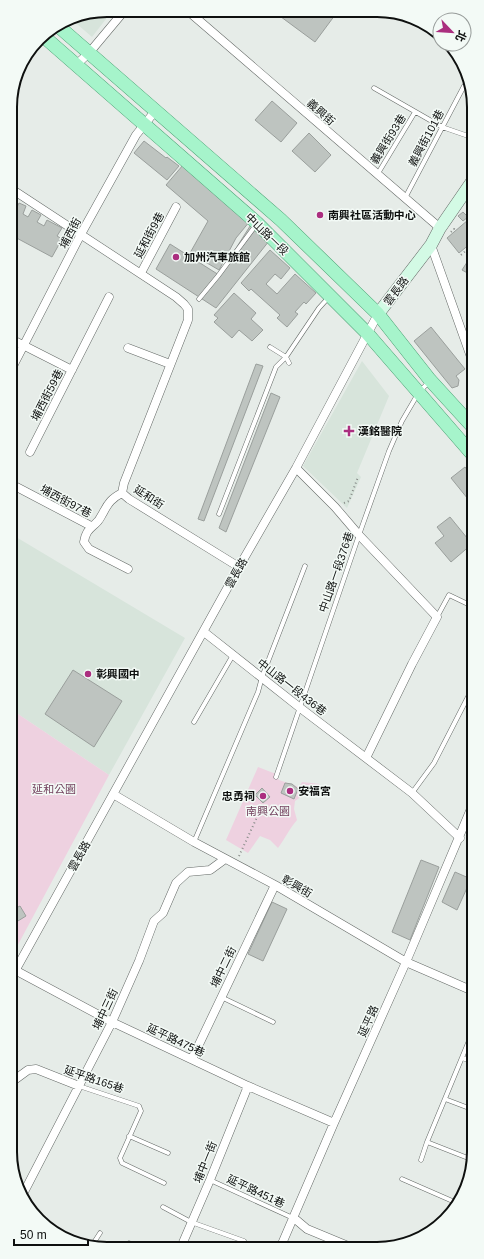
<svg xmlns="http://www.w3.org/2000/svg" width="484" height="1259" viewBox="0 0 484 1259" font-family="Helvetica,'Noto Sans TC',sans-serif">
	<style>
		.built { fill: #d7e4db }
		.green { fill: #eed1e0 }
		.building { fill: #bec4c0; stroke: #9a9f9c }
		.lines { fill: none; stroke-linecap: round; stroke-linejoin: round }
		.lane-casing { stroke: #646966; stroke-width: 5 }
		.street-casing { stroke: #646966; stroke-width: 9 }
		.secondary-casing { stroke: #646966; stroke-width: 13 }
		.primary-casing { stroke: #4aa072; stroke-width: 14 }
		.path { stroke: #888c89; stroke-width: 2; stroke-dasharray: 1 3; stroke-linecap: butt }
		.lane { stroke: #fff; stroke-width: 4 }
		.street { stroke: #fff; stroke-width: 8 }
		.secondary { stroke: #d3fae5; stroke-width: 12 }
		.primary { stroke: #a6f4cb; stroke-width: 13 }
		.poi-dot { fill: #ab2e7f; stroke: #f3faf6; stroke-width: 1.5 }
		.labels { text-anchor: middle; stroke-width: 3; stroke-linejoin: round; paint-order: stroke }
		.street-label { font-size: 11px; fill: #0e100f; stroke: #f3faf6 }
		.poi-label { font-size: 11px; font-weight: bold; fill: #0e100f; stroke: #f3faf6; text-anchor: start }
		.park-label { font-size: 11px; fill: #73415e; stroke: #f3faf6 }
		.rim { fill: none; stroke: #0e100f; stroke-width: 2 }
	</style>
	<rect width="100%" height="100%" fill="#e6ece8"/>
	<path class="built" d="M107,10H113L92,37L70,18Z
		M362,361L389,396L357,473L361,477L347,508L303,466Z
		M11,534L185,638L109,775L12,710Z"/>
	<path class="green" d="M12,710L109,775L13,954Z
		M258,767L276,774L279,780L299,787L302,782L320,784L319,794L302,796L295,801L294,809L297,820C289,829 285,839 278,848L270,840L260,836L248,853L226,840Z"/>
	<path class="building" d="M273,11H338L315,42Z
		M272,101L297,123L281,142L255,120Z
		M309,133L331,155L315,172L292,151Z
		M144,141L166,158L167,157L179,166L167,180L134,153Z
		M183,165L250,221L236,238L219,270L190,253L208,221L166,185Z
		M19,203L26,206L23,214L28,217L32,210L41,215L37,222L44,226L47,220L62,228L57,236L62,239L52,257L11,235V219Z
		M463,212L468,217L463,221L458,216Z
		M468,220L471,223V243L459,253L447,238Z
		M252,223L269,241L216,308L156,269L170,244L219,275Z
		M270,250L290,268L281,279L275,274L266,284L277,294L295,274L316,293L306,304L304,302L295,312L298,314L287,327L277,318L280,315L251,289L249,291L241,283Z
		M471,256V275L462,270Z
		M234,293L256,313L251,319L263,330L252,341L239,330L232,338L214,322L218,318L214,315Z
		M431,327L465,369L456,376L459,380L458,386L452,388L414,341Z
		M256,364L263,366L204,521L198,519Z
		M271,393L280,397L226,532L219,528Z
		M465,467L472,476V504L451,478Z
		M450,517L472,544L451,562L435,543L444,536L437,527Z
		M73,670L122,701L94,747L45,714Z
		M285,783L292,784L298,789L294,799L281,793Z
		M262,788L270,797L263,803L255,795Z
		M421,860L439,867L410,940L392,932Z
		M455,872L471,879L457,910L442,902Z
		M272,902L287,909L263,961L248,954Z
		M20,906L26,916L13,924L12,910Z"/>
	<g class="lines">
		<defs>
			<path id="lane" d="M374,88L442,127L471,137
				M377,175L415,112
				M405,198L464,86
				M199,299L218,276L256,225
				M270,347L286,357L319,308L329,297
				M219,514L276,367L286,357L289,363
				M437,617L449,595L472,606
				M194,722L233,655
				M276,777L359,535L389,451L402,421L419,392L429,382
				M412,793L434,763L472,689
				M194,842L258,692L262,677L305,566
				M221,997L273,1022
				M462,1058L474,1062
				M79,1086L139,1106L141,1111L120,1158L122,1163L164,1183
				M445,1099L474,1110
				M129,1136L168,1153
				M427,1142L473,1160
				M421,1160L427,1142L473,1031
				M402,1179L457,1203
				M210,1180L293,1218
				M163,1207L191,1222L244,1241
				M129,1243L138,1247
				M91,1247L100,1233"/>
			<path id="street" d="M188,11L440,228
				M76,65L89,53L125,10
				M10,188L176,297L184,304L188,309V320L124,483L122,493L129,499L239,567
				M431,245L472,360
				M141,273L176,207
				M11,339L72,370
				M128,348L170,364
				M11,370L81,234L136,135L156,110
				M30,452L109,297
				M296,468L335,507L359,535L437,617L412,664L366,758
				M11,484L91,526
				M122,493C112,498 108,503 103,513C101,516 100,519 98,521C91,529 86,529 84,542L89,549L128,569
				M204,632L299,707L412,793L460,838
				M113,794L194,842L275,885L406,962L473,991
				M13,969L112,1022L248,1086L334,1123
				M15,971L239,567L296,468L378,314
				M192,1059L275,885
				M13,1081L28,1070L36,1069L79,1086
				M23,1194L112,1022L139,961L154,921L163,913L176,883L188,872L210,870L225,859
				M294,1218L307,1229L348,1246
				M281,1246L334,1123L406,962L473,804
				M181,1247L210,1180L248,1086"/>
			<path id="secondary" d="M378,314L431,245L440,228L471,183"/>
			<path id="primary" d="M57,25L281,220L378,314L430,380L472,426
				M42,35L257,223L367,333L472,454"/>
		</defs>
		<use href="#lane" class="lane-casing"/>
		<use href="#street" class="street-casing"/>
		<use href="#secondary" class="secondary-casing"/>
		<use href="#primary" class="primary-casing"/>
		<path class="path" d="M451,232L454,229L456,231
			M461,255L469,248L468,246
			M344,503L349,501L358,477
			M239,856L258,815"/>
		<use href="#lane" class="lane"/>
		<use href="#street" class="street"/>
		<use href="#secondary" class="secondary"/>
		<use href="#primary" class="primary"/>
	</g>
	<g class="poi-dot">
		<circle cx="320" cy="215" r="4"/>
		<circle cx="176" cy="257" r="4"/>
		<path d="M347 425h4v4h4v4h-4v4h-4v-4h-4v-4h4z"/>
		<circle cx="88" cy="674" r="4"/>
		<circle cx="290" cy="791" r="4"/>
		<circle cx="263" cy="796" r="4"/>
	</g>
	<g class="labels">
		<g class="street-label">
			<text transform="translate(321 112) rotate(41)" y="4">義興街</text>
			<text transform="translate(426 138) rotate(-62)" y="4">義興街101巷</text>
			<text transform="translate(388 139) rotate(-58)" y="4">義興街93巷</text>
			<text transform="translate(70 233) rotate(-62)" y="4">埔西街</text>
			<text transform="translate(267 234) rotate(44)" y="4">中山路一段</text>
			<text transform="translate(149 235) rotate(-62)" y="4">延和街9巷</text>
			<text transform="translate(396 291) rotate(-53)" y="4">雲長路</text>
			<text transform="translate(47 395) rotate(-63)" y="4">埔西街59巷</text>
			<text transform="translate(149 497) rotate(33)" y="4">延和街</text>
			<text transform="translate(66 501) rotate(28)" y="4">埔西街97巷</text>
			<text transform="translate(336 572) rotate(-71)" y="4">中山路一段376巷</text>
			<text transform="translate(236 573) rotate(-61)" y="4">雲長路</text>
			<text transform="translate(292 687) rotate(38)" y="4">中山路一段436巷</text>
			<text transform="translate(79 856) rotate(-61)" y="4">雲長路</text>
			<text transform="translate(297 886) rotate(30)" y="4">彰興街</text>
			<text transform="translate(223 967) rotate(-64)" y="4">埔中二街</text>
			<text transform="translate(105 1009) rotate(-65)" y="4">埔中三街</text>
			<text transform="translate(368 1021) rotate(-66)" y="4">延平路</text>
			<text transform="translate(176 1040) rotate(25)" y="4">延平路475巷</text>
			<text transform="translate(94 1079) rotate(19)" y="4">延平路165巷</text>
			<text transform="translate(205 1162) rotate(-68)" y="4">埔中一街</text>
			<text transform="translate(256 1191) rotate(25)" y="4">延平路451巷</text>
		</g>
		<g class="poi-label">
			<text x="328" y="219">南興社區活動中心</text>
			<text x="184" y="261">加州汽車旅館</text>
			<text x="358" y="435">漢銘醫院</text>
			<text x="96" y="678">彰興國中</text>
			<text x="298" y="795">安福宮</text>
			<text x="255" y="800" text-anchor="end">忠勇祠</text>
		</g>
		<g class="park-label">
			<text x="54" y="793">延和公園</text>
			<text x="268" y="815">南興公園</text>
		</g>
	</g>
	<path d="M0 0H484V1259H0ZM107 17H377A90 90 0 0 1 467 107V1152A90 90 0 0 1 377 1242H107A90 90 0 0 1 17 1152V107A90 90 0 0 1 107 17Z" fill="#f3faf6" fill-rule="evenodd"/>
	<path class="rim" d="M107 17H377A90 90 0 0 1 467 107V1152A90 90 0 0 1 377 1242H107A90 90 0 0 1 17 1152V107A90 90 0 0 1 107 17Z"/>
	<g transform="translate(452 32) rotate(115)"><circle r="19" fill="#f3faf6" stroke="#979c9a"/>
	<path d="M0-3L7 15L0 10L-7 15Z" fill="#ab2e7f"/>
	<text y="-6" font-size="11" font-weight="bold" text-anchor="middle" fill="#0e100f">北</text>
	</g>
	<path d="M14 1239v6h74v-6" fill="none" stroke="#0e100f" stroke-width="2"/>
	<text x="20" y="1239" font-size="12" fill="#0e100f" stroke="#f3faf6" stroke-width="3" paint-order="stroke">50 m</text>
</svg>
